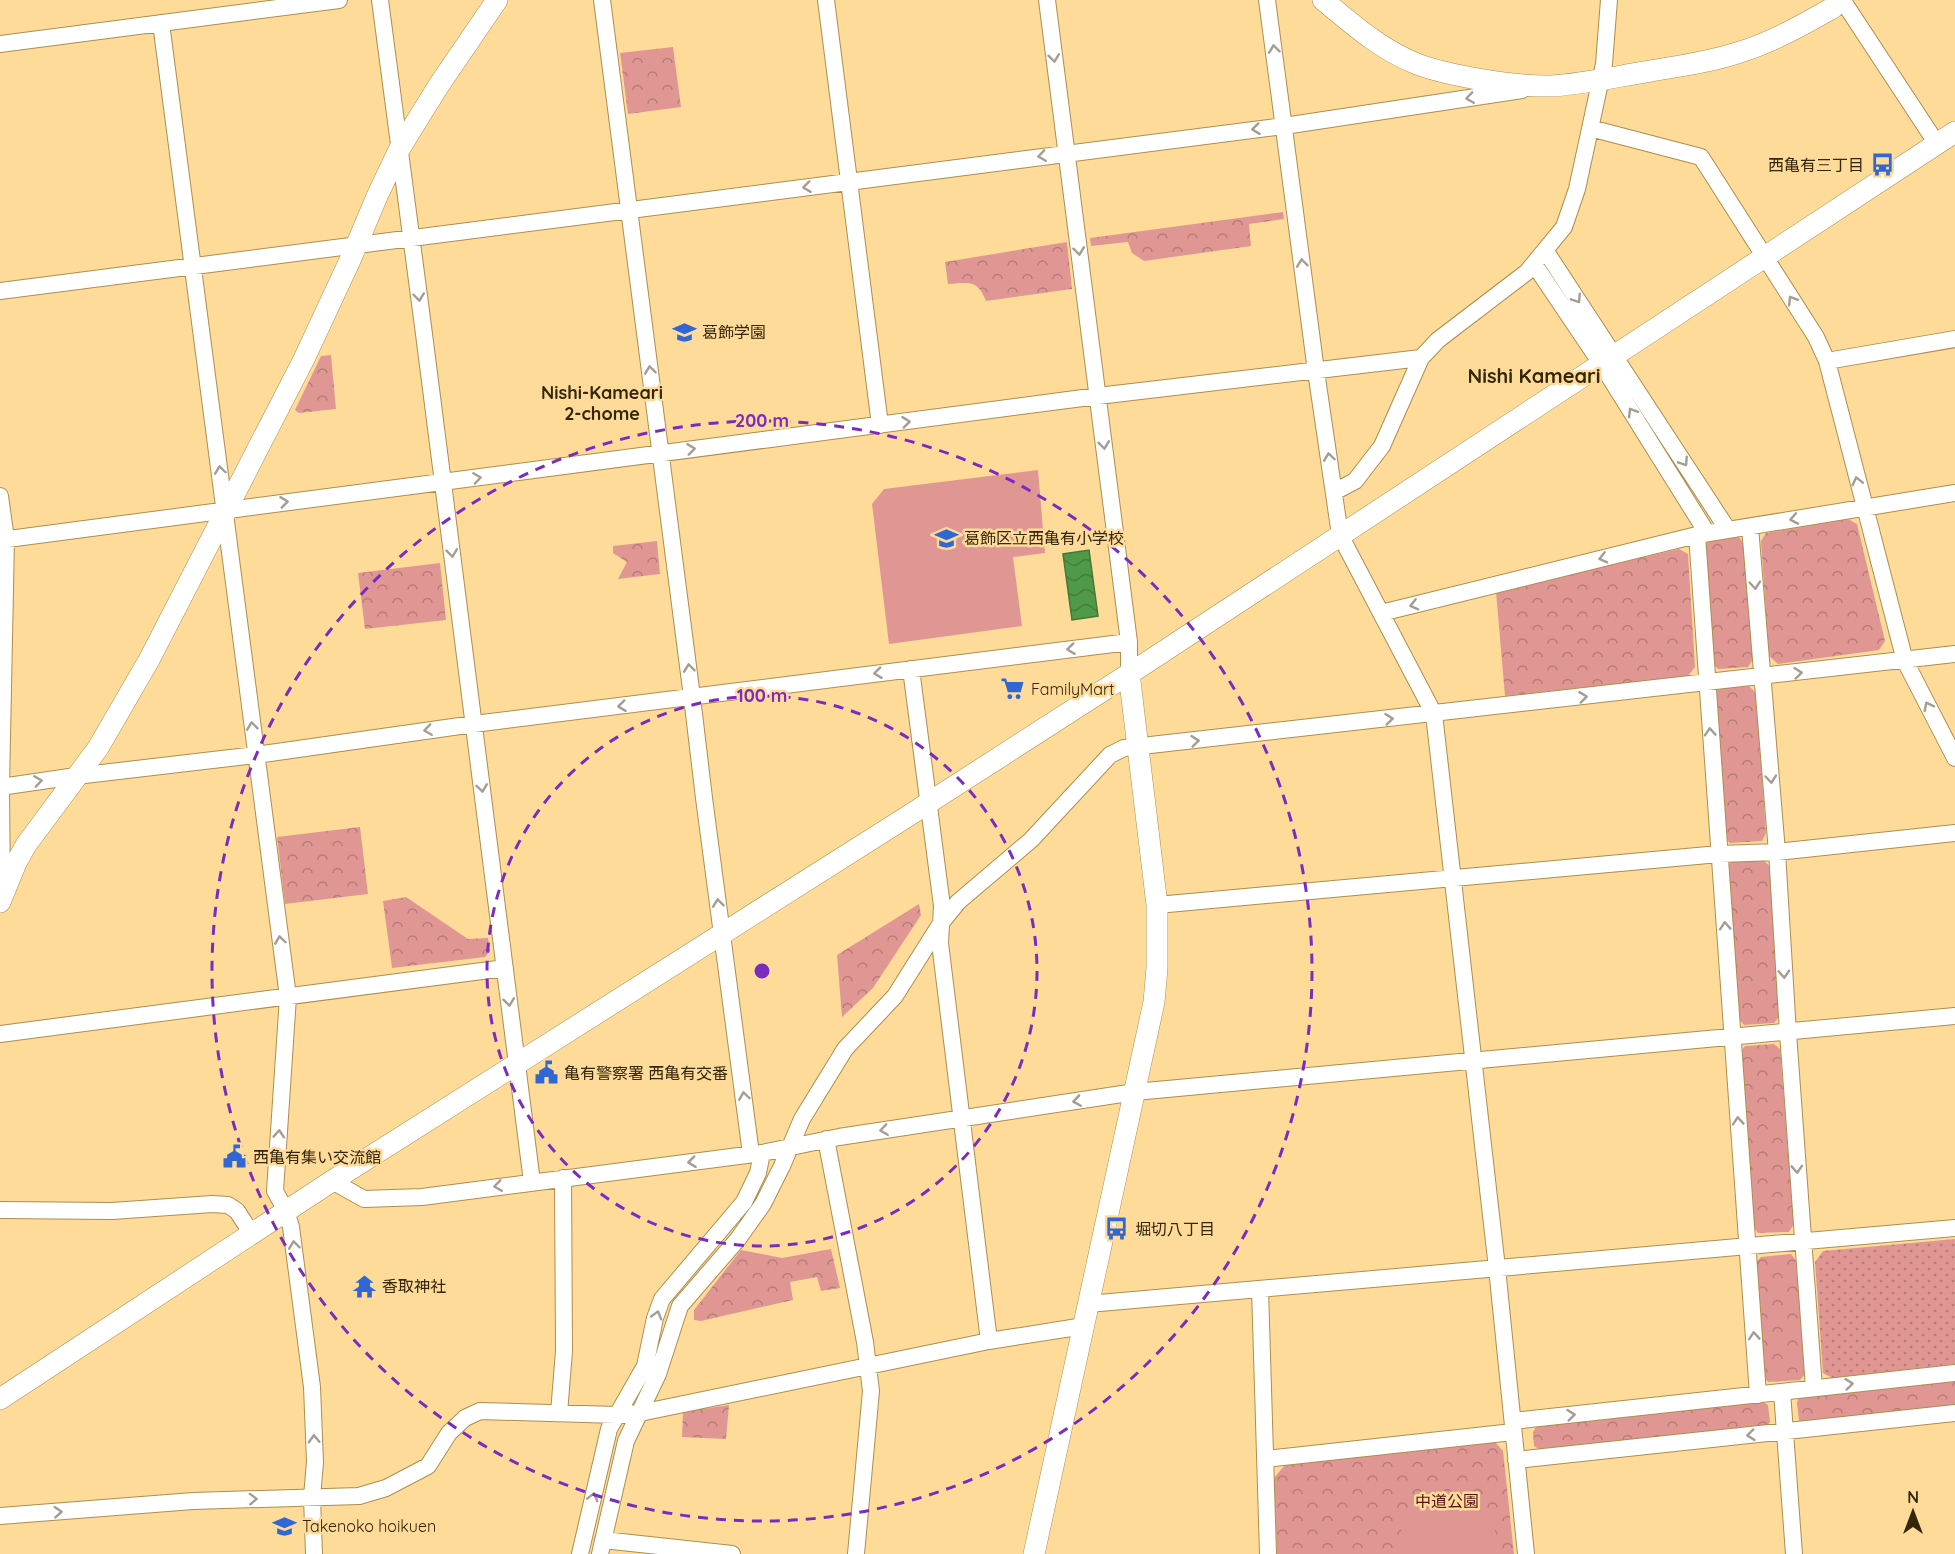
<svg xmlns="http://www.w3.org/2000/svg" width="1955" height="1554" viewBox="0 0 1955 1554" font-family="Quicksand,'Noto Sans JP',sans-serif">
	<style>
		.grass { fill: url(#grass-dots) }
		.park { fill: url(#park-crowns) }
		.pitch { fill: #e09794 }
		.water { fill: url(#water-waves); stroke: #467736; stroke-width: 1.5 }
		.lines { fill: none; stroke-linecap: round; stroke-linejoin: round }
		.minor-casing { stroke: #ae8d4d; stroke-width: 18 }
		.tertiary-casing { stroke: #ae8d4d; stroke-width: 22 }
		.minor { stroke: #fff; stroke-width: 16 }
		.tertiary { stroke: #fff; stroke-width: 21 }
		.oneway { stroke: #a49d91 }
		.ring { fill: none; stroke: #7b2cbf; stroke-width: 3; stroke-dasharray: 10 8 }
		.labels { text-anchor: middle; stroke-width: 5; stroke-linejoin: round; paint-order: stroke }
		.poi-label { font-size: 16px; fill: #34260b; stroke: #ffdb9a; text-anchor: start }
		.park-label { font-size: 16px; fill: #571115; stroke: #ffdb9a }
		.neighbourhood-label { font-size: 18px; font-weight: bold; fill: #34260b; stroke: #ffdb9a }
		.quarter-label { font-size: 20px; font-weight: bold; fill: #34260b; stroke: #ffdb9a }
		.centre { fill: #7b2cbf; stroke: #ffdb9a; stroke-width: 3 }
		.ring-label { font-size: 18px; text-anchor: middle; font-weight: bold; fill: #7b2cbf; stroke: #ffdb9a; stroke-width: 5; stroke-linejoin: round; paint-order: stroke }
	</style>
	<defs>
		<pattern id="grass-dots" width="8" height="8" patternUnits="userSpaceOnUse" patternTransform="scale(1.5)"><rect width="8" height="8" fill="#e09794"/><path d="M2 2h.1M6 6h.1" fill="none" stroke="#b67b77" stroke-width="1.8" stroke-linecap="round"/></pattern>
		<pattern id="park-crowns" width="20" height="18" patternUnits="userSpaceOnUse" patternTransform="scale(1.5)"><rect width="20" height="18" fill="#e09794"/><path d="M2 6a3 3 0 1 1 6 0M12 15a3 3 0 1 1 6 0" fill="none" stroke="#b67b77"/></pattern>
		<pattern id="water-waves" width="16" height="10" patternUnits="userSpaceOnUse" patternTransform="scale(1.5)"><rect width="16" height="10" fill="#4e9a48"/><path d="M0 5q4-4 8 0t8 0" fill="none" stroke="#427d3a"/></pattern>
	</defs>
	<rect width="100%" height="100%" fill="#ffdb9a"/>
	<path class="grass" d="M1955,1239V1364L1832,1378L1823,1373L1815,1262L1823,1251Z"/>
	<path class="park" d="M673,47L681,107L628,114L620,53Z
		M1283,212L1284,219L1249,224L1251,246L1144,261L1132,253L1128,242L1091,246L1090,238Z
		M1067,242L1072,289L986,301C977,279 970,283 948,284L945,262Z
		M331,355L336,409L299,413L295,410L321,356Z
		M1848,519L1857,524L1885,641L1879,650L1778,664L1769,656L1761,541L1766,533Z
		M1739,537L1745,545L1754,658L1748,667L1718,669L1711,662L1703,550L1708,541Z
		M657,541L660,574L618,579L627,562L613,553V546Z
		M1679,549L1688,554L1695,667L1688,676L1505,696L1496,592Z
		M440,563L446,620L365,629L358,573Z
		M1749,686L1756,693L1766,833L1762,841L1730,843L1721,835L1712,698L1719,688Z
		M360,827L368,894L285,904L277,837Z
		M1763,860L1770,866L1780,1016L1774,1023L1744,1025L1736,1016L1725,869L1731,862Z
		M406,897L468,939L488,938L490,951L485,957L392,968L383,901Z
		M919,904L921,915L873,988L842,1017L837,955Z
		M1774,1044L1780,1049L1794,1224L1789,1232L1758,1233L1752,1225L1740,1052L1745,1046Z
		M831,1249L840,1288L821,1291L817,1277L790,1282L793,1300L701,1321L694,1320V1310L741,1250L782,1258Z
		M1791,1254L1797,1262L1805,1374L1800,1380L1768,1382L1762,1375L1754,1264L1761,1257Z
		M1955,1378V1407L1805,1424L1799,1421L1797,1403L1799,1395Z
		M1763,1402L1768,1405L1770,1422L1767,1426L1540,1450L1534,1446L1533,1432L1537,1425Z
		M729,1405L726,1439L682,1437L683,1412Z
		M1495,1442L1503,1451L1514,1554H1277L1274,1478L1285,1465Z"/>
	<path class="pitch" d="M1038,470L1045,553L1013,557L1022,626L889,644L872,504L884,489Z
		M1493,1508L1497,1554H1404L1400,1517Z"/>
	<path class="water" d="M1089,550L1098,616L1072,620L1063,554Z"/>
	<g class="lines">
		<defs>
			<path id="minor" d="M380,0L424,334L532,1182
				M602,0L692,697L704,798L751,1154
				M826,0L880,425
				M1047,0L1129,642V673
				M1267,0L1316,371L1340,535L1434,714L1497,1268L1526,1554
				M1843,1L1937,144
				M161,23L288,997L275,1191L286,1211L291,1227L312,1387L315,1462L312,1497L314,1554
				M0,44L339,0
				M1590,128L1701,157L1816,337L1827,361L1905,661L1955,758
				M1545,250L1728,530
				M1534,264L1602,365L1707,533
				M0,291L1284,126L1522,90
				M1827,361L1955,339
				M1334,492L1355,481L1382,446L1421,358L1438,340L1527,272L1564,227L1577,189L1604,64L1609,0
				M0,496L6,539L1,787L2,891
				M1750,527L1777,852L1788,1033L1814,1388
				M1697,535L1758,1395
				M0,540L1098,396L1421,358
				M1381,613L1697,535L1955,493
				M911,669L942,906L940,943L989,1341
				M0,787L76,776L256,755L474,724L1129,642
				M1157,905L1719,854L1777,852L1955,833
				M0,1034L505,968
				M826,1139L865,1342L871,1391L856,1554
				M332,1181L364,1199L422,1197L762,1153L839,1137L1135,1092L1955,1016
				M0,1210L112,1211L212,1204L228,1205L237,1211L252,1234
				M1260,1289L1268,1554
				M1088,1304L1955,1228
				M1782,1392L1794,1554
				M559,1413L564,1351L563,1178
				M1513,1421L1955,1373
				M1265,1459L1513,1432
				M1516,1460L1955,1413
				M0,1516L193,1501L359,1496L386,1488L428,1466L449,1433L465,1418L480,1411L617,1415L640,1413L989,1341L1084,1326
				M603,1540L732,1554
				M580,1554L609,1429L645,1366L655,1318L662,1299L744,1202L758,1173L762,1153
				M600,1554L626,1441L658,1374L680,1306L738,1239L763,1204L782,1166L802,1119L845,1049L895,996L941,923L958,902L1031,840L1110,755L1124,748L1955,654"/>
			<path id="tertiary" d="M1323,0C1352,24 1381,50 1417,64C1449,76 1516,87 1551,86C1585,84 1618,76 1651,71C1680,66 1711,62 1740,52C1773,42 1804,24 1834,7
				M0,902L16,863L26,845L98,748L149,660L304,359L351,258L378,194L400,148L439,85L497,0
				M0,1399L332,1181L905,818L1149,661L1955,132
				M1034,1554L1154,1002L1157,968V905L1129,673"/>
		</defs>
		<use href="#minor" class="minor-casing"/>
		<use href="#tertiary" class="tertiary-casing"/>
		<use href="#minor" class="minor"/>
		<use href="#tertiary" class="tertiary"/>
	</g>
	<defs><path id="oneway-chevron" d="M-2-3.5L2.5 0L-2 3.5" fill="none" stroke-width="1.6" stroke-linecap="round" stroke-linejoin="round" transform="scale(1.5)"/></defs>
	<g class="oneway">
		<use href="#oneway-chevron" transform="translate(1274 49) rotate(-97)"/>
		<use href="#oneway-chevron" transform="translate(1054 58) rotate(83)"/>
		<use href="#oneway-chevron" transform="translate(1470 98) rotate(172)"/>
		<use href="#oneway-chevron" transform="translate(1256 129) rotate(173)"/>
		<use href="#oneway-chevron" transform="translate(1042 156) rotate(172)"/>
		<use href="#oneway-chevron" transform="translate(807 187) rotate(173)"/>
		<use href="#oneway-chevron" transform="translate(1079 251) rotate(83)"/>
		<use href="#oneway-chevron" transform="translate(1302 263) rotate(-97)"/>
		<use href="#oneway-chevron" transform="translate(419 297) rotate(83)"/>
		<use href="#oneway-chevron" transform="translate(1577 299) rotate(57)"/>
		<use href="#oneway-chevron" transform="translate(1792 300) rotate(-122)"/>
		<use href="#oneway-chevron" transform="translate(650 370) rotate(-97)"/>
		<use href="#oneway-chevron" transform="translate(1632 412) rotate(-122)"/>
		<use href="#oneway-chevron" transform="translate(906 422) rotate(-7)"/>
		<use href="#oneway-chevron" transform="translate(1104 445) rotate(83)"/>
		<use href="#oneway-chevron" transform="translate(691 449) rotate(-7)"/>
		<use href="#oneway-chevron" transform="translate(1329 457) rotate(-98)"/>
		<use href="#oneway-chevron" transform="translate(1684 462) rotate(57)"/>
		<use href="#oneway-chevron" transform="translate(220 470) rotate(-98)"/>
		<use href="#oneway-chevron" transform="translate(477 478) rotate(-8)"/>
		<use href="#oneway-chevron" transform="translate(1857 481) rotate(-104)"/>
		<use href="#oneway-chevron" transform="translate(284 502) rotate(-7)"/>
		<use href="#oneway-chevron" transform="translate(1794 519) rotate(170)"/>
		<use href="#oneway-chevron" transform="translate(452 553) rotate(83)"/>
		<use href="#oneway-chevron" transform="translate(1603 558) rotate(166)"/>
		<use href="#oneway-chevron" transform="translate(1755 585) rotate(85)"/>
		<use href="#oneway-chevron" transform="translate(1414 605) rotate(166)"/>
		<use href="#oneway-chevron" transform="translate(1071 649) rotate(173)"/>
		<use href="#oneway-chevron" transform="translate(689 668) rotate(-97)"/>
		<use href="#oneway-chevron" transform="translate(878 673) rotate(173)"/>
		<use href="#oneway-chevron" transform="translate(1798 673) rotate(-6)"/>
		<use href="#oneway-chevron" transform="translate(1583 697) rotate(-7)"/>
		<use href="#oneway-chevron" transform="translate(622 706) rotate(173)"/>
		<use href="#oneway-chevron" transform="translate(1928 706) rotate(-117)"/>
		<use href="#oneway-chevron" transform="translate(1389 719) rotate(-6)"/>
		<use href="#oneway-chevron" transform="translate(252 726) rotate(-97)"/>
		<use href="#oneway-chevron" transform="translate(428 730) rotate(172)"/>
		<use href="#oneway-chevron" transform="translate(1710 732) rotate(-94)"/>
		<use href="#oneway-chevron" transform="translate(1195 741) rotate(-6)"/>
		<use href="#oneway-chevron" transform="translate(1771 779) rotate(85)"/>
		<use href="#oneway-chevron" transform="translate(38 781) rotate(-8)"/>
		<use href="#oneway-chevron" transform="translate(482 788) rotate(82)"/>
		<use href="#oneway-chevron" transform="translate(718 903) rotate(-97)"/>
		<use href="#oneway-chevron" transform="translate(1725 926) rotate(-94)"/>
		<use href="#oneway-chevron" transform="translate(280 940) rotate(-98)"/>
		<use href="#oneway-chevron" transform="translate(1784 974) rotate(87)"/>
		<use href="#oneway-chevron" transform="translate(509 1002) rotate(83)"/>
		<use href="#oneway-chevron" transform="translate(744 1096) rotate(-98)"/>
		<use href="#oneway-chevron" transform="translate(1077 1101) rotate(171)"/>
		<use href="#oneway-chevron" transform="translate(1738 1121) rotate(-94)"/>
		<use href="#oneway-chevron" transform="translate(884 1130) rotate(172)"/>
		<use href="#oneway-chevron" transform="translate(279 1134) rotate(-86)"/>
		<use href="#oneway-chevron" transform="translate(692 1162) rotate(173)"/>
		<use href="#oneway-chevron" transform="translate(1797 1169) rotate(86)"/>
		<use href="#oneway-chevron" transform="translate(498 1186) rotate(172)"/>
		<use href="#oneway-chevron" transform="translate(294 1245) rotate(-97)"/>
		<use href="#oneway-chevron" transform="translate(657 1315) rotate(-74)"/>
		<use href="#oneway-chevron" transform="translate(1754 1336) rotate(-94)"/>
		<use href="#oneway-chevron" transform="translate(1849 1384) rotate(-6)"/>
		<use href="#oneway-chevron" transform="translate(1571 1415) rotate(-6)"/>
		<use href="#oneway-chevron" transform="translate(1751 1435) rotate(174)"/>
		<use href="#oneway-chevron" transform="translate(314 1439) rotate(-92)"/>
		<use href="#oneway-chevron" transform="translate(593 1497) rotate(-76)"/>
		<use href="#oneway-chevron" transform="translate(253 1499) rotate(-2)"/>
		<use href="#oneway-chevron" transform="translate(58 1512) rotate(-4)"/>
	</g>
	<g class="ring">
		<circle cx="762" cy="971" r="275"/>
		<circle cx="762" cy="971" r="550"/>
	</g>
	<defs>
		<symbol id="bus-bare" viewBox="-9 -9 18 18"><path d="M-5-6H5V4H4V6H2V4H-2V6H-4V4H-5ZM-3.5-4V0h7V-4ZM-3.5 1.2v1.5H-2V1.2ZM2 1.2v1.5H3.5V1.2Z" fill="#3067d5" stroke="#ffdb9a" stroke-width="2.5" paint-order="stroke"/></symbol>
		<symbol id="school-bare" viewBox="-9 -9 18 18"><path d="M0-5L7-2L0 1L-7-2ZM-4 1L0 2.5L4 1V4Q0 6-4 4Z" fill="#3067d5" stroke="#ffdb9a" stroke-width="2.5" paint-order="stroke"/></symbol>
		<symbol id="supermarket-bare" viewBox="-9 -9 18 18"><path d="M-6-5.5h2.5l.6 2H6L4.5 2H-2.5L-4.4-4H-6ZM-1.5 3.2a1.3 1.3 0 1 0 .1 0ZM3 3.2a1.3 1.3 0 1 0 .1 0Z" fill="#3067d5" stroke="#ffdb9a" stroke-width="2.5" paint-order="stroke"/></symbol>
		<symbol id="civic-bare" viewBox="-9 -9 18 18"><path d="M-.6-6.5H3V-4.5H.6V-3L4-1V1h2V6H-6V1h2V-1L-.6-3ZM-1.2 2.5V6h2.4V2.5Z" fill="#3067d5" stroke="#ffdb9a" stroke-width="2.5" paint-order="stroke"/></symbol>
		<symbol id="temple-bare" viewBox="-9 -9 18 18"><path d="M0-6L5-2H3V0L6.5 2.5H4V6H1.5V3h-3V6H-4V2.5H-6.5L-3 0V-2H-5Z" fill="#3067d5" stroke="#ffdb9a" stroke-width="2.5" paint-order="stroke"/></symbol>
	</defs>
	<g fill-rule="evenodd">
		<use href="#bus-bare" x="1866" y="148" width="33" height="33"/>
		<use href="#school-bare" x="668" y="316" width="33" height="33"/>
		<use href="#school-bare" x="930" y="522" width="33" height="33"/>
		<use href="#supermarket-bare" x="996" y="672" width="33" height="33"/>
		<use href="#civic-bare" x="530" y="1056" width="33" height="33"/>
		<use href="#civic-bare" x="218" y="1140" width="33" height="33"/>
		<use href="#bus-bare" x="1100" y="1212" width="33" height="33"/>
		<use href="#temple-bare" x="348" y="1270" width="33" height="33"/>
		<use href="#school-bare" x="268" y="1510" width="33" height="33"/>
	</g>
	<g class="labels">
		<g class="poi-label">
			<text x="1864" y="171" text-anchor="end">西亀有三丁目</text>
			<text x="702" y="338">葛飾学園</text>
			<text x="964" y="544">葛飾区立西亀有小学校</text>
			<text x="1031" y="695">FamilyMart</text>
			<text x="564" y="1079">亀有警察署 西亀有交番</text>
			<text x="253" y="1163">西亀有集い交流館</text>
			<text x="1135" y="1235">堀切八丁目</text>
			<text x="382" y="1292">香取神社</text>
			<text x="302" y="1532">Takenoko hoikuen</text>
		</g>
		<g class="park-label">
			<text x="1447" y="1507">中道公園</text>
		</g>
		<g class="neighbourhood-label">
			<text x="602" y="399">Nishi-Kameari<tspan x="602" dy="21">2-chome</tspan></text>
		</g>
		<g class="quarter-label">
			<text x="1534" y="383">Nishi Kameari</text>
		</g>
	</g>
	<circle cx="762" cy="971" r="9" class="centre"/>
	<g class="ring-label">
		<text x="762" y="427">200 m</text>
		<text x="762" y="702">100 m</text>
	</g>
	<g transform="translate(1913 1512)" stroke="#ffdb9a" stroke-width="4.5" paint-order="stroke">
	<path d="M0-4.5L10 22L0 15L-10 22Z" fill="#34260b"/>
	<text y="-9" font-size="16" font-weight="bold" text-anchor="middle" fill="#34260b">N</text>
	</g>
</svg>
